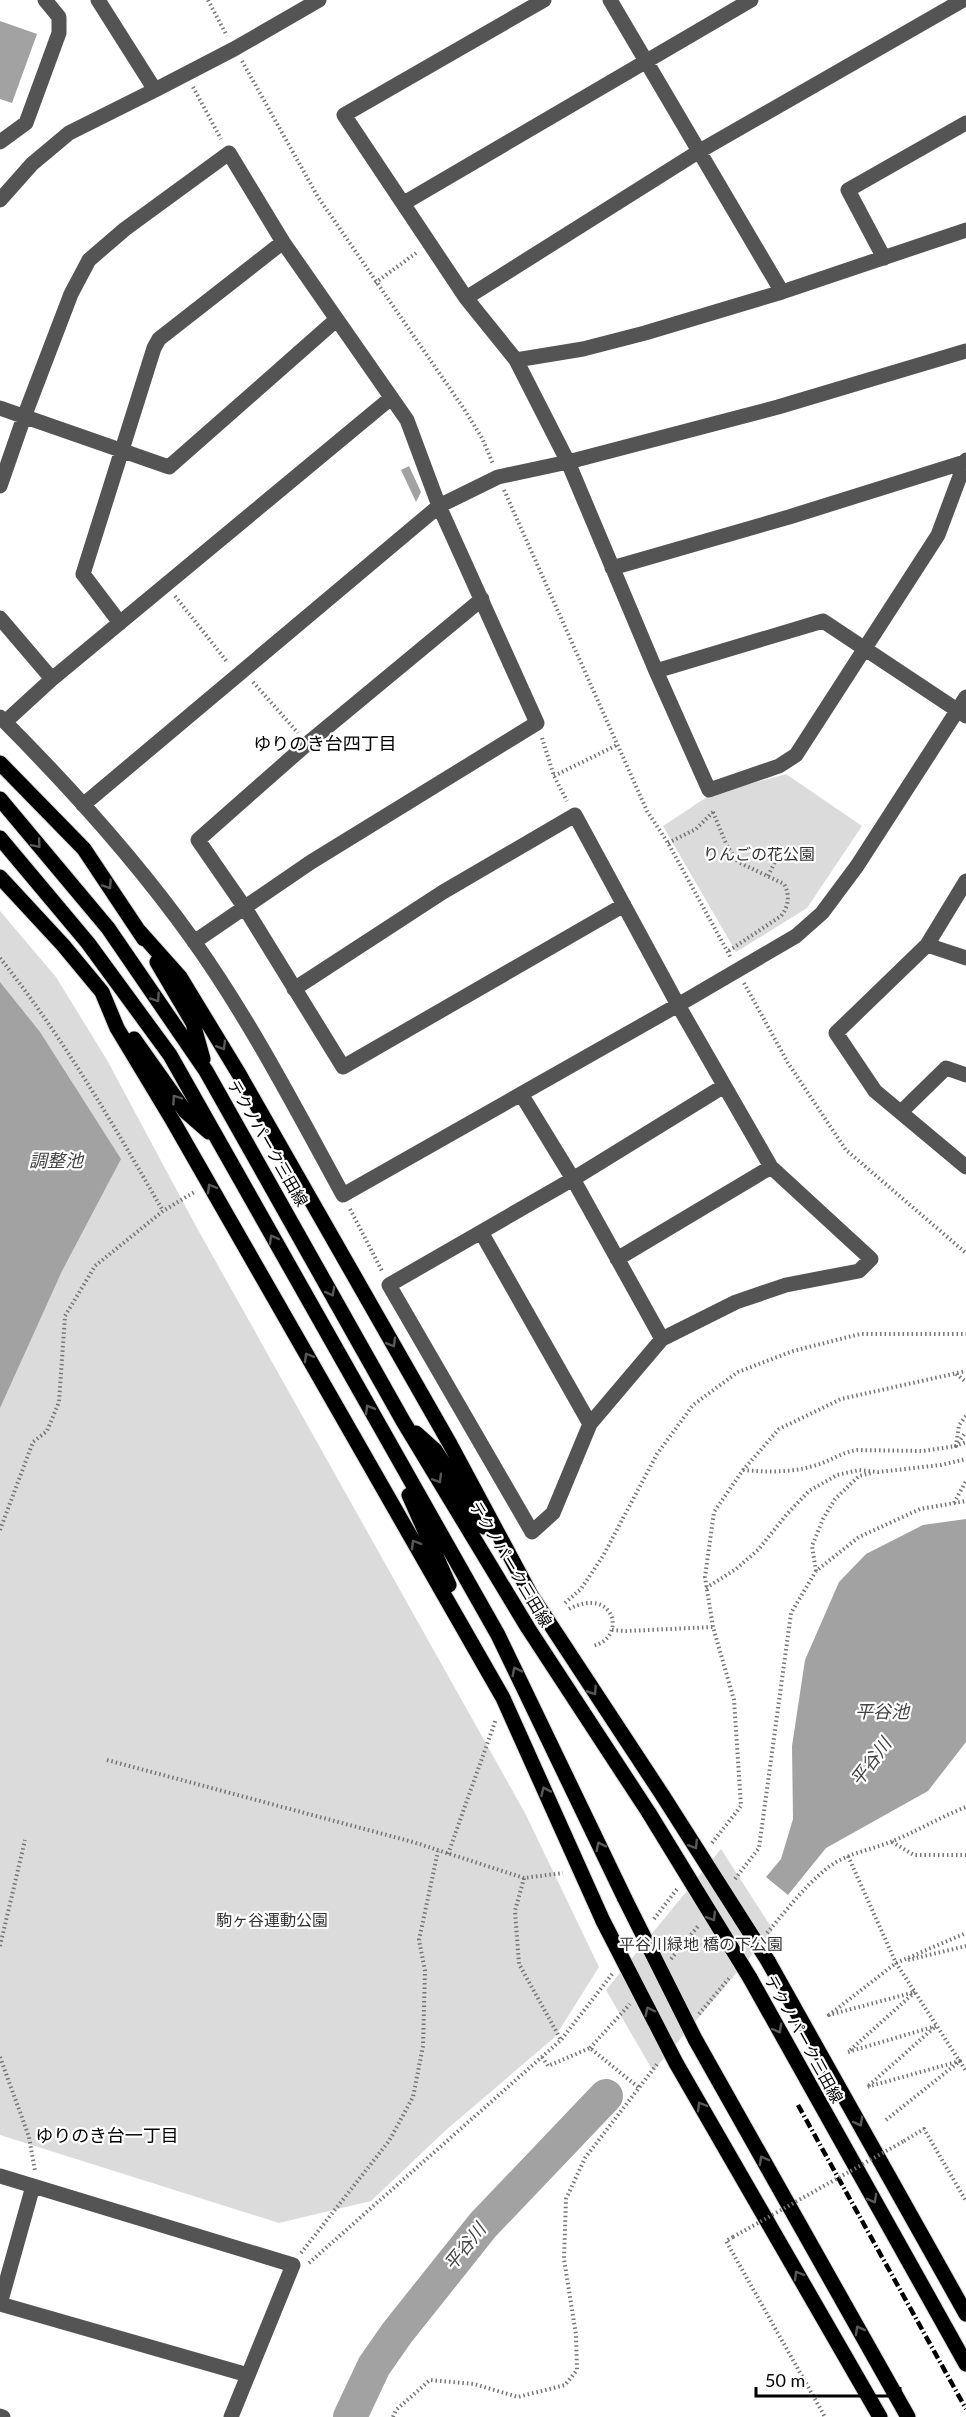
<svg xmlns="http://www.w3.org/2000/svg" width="966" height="2417" viewBox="0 0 966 2417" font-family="Lato,'Noto Sans JP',sans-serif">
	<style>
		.green { fill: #dbdbdb }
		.water { fill: #a2a2a2 }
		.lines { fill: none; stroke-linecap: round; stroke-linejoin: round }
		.river { stroke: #a2a2a2; stroke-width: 34 }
		.major-casing { stroke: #dbdbdb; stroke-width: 17 }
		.path { stroke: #767676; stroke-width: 4; stroke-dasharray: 1.5 3; stroke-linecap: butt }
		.minor { stroke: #545454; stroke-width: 15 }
		.major { stroke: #000; stroke-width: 15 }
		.rail { stroke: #000; stroke-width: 4.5; stroke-dasharray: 9 3 1.5 3; stroke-linecap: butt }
		.major-bridge-casing { stroke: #dbdbdb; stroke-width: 17; stroke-linecap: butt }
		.path-bridge { stroke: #767676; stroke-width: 4; stroke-dasharray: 1.5 3; stroke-linecap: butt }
		.major-bridge { stroke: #000; stroke-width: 15 }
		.oneway { stroke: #595959 }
		.labels { text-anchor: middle; stroke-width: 4.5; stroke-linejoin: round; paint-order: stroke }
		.park-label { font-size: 16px; fill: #323232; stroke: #fff }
		.street-label { font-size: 16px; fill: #000; stroke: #fff }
		.neighbourhood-label { font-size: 18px; fill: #000; stroke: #fff }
		.water-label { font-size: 18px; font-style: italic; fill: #434343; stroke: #fff }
	</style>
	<rect width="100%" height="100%" fill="#fff"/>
	<path class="green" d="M786,774L862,826L807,908L736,952L663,826L710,795Z
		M0,911L56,977L107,1060L197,1228L525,1813L599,1967L555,2037L446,2130L371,2201L279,2223L0,2135Z
		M721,1849L773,1930L653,2071L606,1990Z"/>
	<path class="water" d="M0,21L37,34L12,103L0,99Z
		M409,466L421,492L416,502L401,470Z
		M0,982L40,1032L121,1159L62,1271L0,1408Z
		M966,1519V1742L928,1791L826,1848L788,1895L766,1877L781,1859L793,1819L792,1746L805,1660L839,1582L866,1554L923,1525Z"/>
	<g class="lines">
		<path class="river" d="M350,2417L374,2366L397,2333L483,2225L606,2096"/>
		<defs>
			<path id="major" d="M0,763L84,849L144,939
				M0,799L108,928L206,1071L403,1421L528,1628L649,1813
				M0,838L88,943L170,1055L498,1635L625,1899
				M0,877L63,945L102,992L117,1028L173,1121L503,1698L603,1921
				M139,931L180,977L239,1074L450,1444L532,1597
				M157,962L193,1023L203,1059
				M134,1039L185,1111L209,1132
				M416,1433L435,1450L484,1527
				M409,1495L449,1585
				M527,1589L663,1796
				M768,1961L966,2314
				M750,1978L966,2364
				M695,2039L908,2417
				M676,2063L880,2417"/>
		</defs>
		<use href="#major" class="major-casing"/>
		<path class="path" d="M208,0L227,36
			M242,61L318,197L464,409L482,438L493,464
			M193,87L221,139
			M375,283L416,253
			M504,490L647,811L668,843L731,958
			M175,596L228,663
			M253,682L298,733
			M542,738L554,776L567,801
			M554,776L617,745
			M713,812L727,846L738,862L784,884C790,895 789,906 781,916L727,952
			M668,843L696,829L713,812
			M768,876L784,844
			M0,958C63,1037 113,1124 163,1211
			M744,983L788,1063L846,1150L966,1253
			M350,1209L382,1271
			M956,1374L966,1382
			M966,1416L959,1425L956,1446L966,1442
			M743,1470C766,1472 790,1473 813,1466C829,1462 842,1452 857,1450L923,1451L956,1446L966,1432
			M954,1503L966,1481
			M0,1530L33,1442L47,1431L59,1402L65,1316L95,1266L163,1211L196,1191
			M816,1571L812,1546L823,1519L835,1499L859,1476L872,1473
			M706,1588L736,1569L758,1550L787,1514L809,1491L837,1475L859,1470L878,1472L941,1465L966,1459
			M565,1603L581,1589L603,1556L657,1454L693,1405L738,1372L793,1351L860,1334H966
			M569,1609C615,1585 628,1639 592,1646
			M612,1630L626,1631L713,1627
			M107,1760L413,1842L524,1878L563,1873
			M892,1842L914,1855H966
			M712,1843L741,1806L734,1700L713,1627L705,1577L714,1512L743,1470L779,1429L841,1399L966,1371
			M448,1854L496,1719
			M848,1856L896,1963L966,2071
			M524,1878L515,1911L519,1964L561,2040
			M735,1879L759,1848L791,1613L816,1571L859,1537L920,1509L966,1501
			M654,1919L677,1889
			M767,1933C786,1911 806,1884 830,1866C848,1853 871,1850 890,1842C916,1832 940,1817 966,1807
			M0,1946L25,1840
			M671,1959L699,1925
			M908,1960L966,1946
			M699,2014L731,1976
			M590,2048L630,2004
			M0,2057L29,2137L35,2171
			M542,2057L548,2066L590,2048L638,2087
			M886,2120L960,2061L867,2087L936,2026L848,2052L915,1992L829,2015L896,1963L966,1933
			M904,2141L924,2129L966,2201
			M733,2237L726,2241L825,2417
			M301,2253L389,2141L413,2097L423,2046L425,1971L419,1940L438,1851
			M309,2263L561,2040L613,1973
			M393,2417L396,2410L430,2380L474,2384L518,2397L565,2385L577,2370L576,2335L564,2259L566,2199L585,2158L658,2063"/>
		<path class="minor" d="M98,0L155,90L234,49L319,0
			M544,0L344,115L466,298L516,360L568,462L656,671L709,790L779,766L796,755L938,535L966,460
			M0,142L26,123L59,33V17L45,0
			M0,200L32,164L69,133L155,90
			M404,203L751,0
			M884,258L848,190L966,123
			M782,292L966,230
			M466,298L698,152L963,0
			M516,360L583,349L645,333L782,292L610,0
			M0,408L169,467L336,320
			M0,486L24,417L71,294L89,260L125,229L229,153L283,242L407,420L439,506L537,723L311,862L194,942
			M612,568L789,517L965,462
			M482,599L308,743L198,840L245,908L343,1067L624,905
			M0,618L52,679L5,722
			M120,623L83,574L154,348L159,339L283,242
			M656,671L823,621L966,716
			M52,679L391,398
			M0,717C70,787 136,860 193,940C250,1020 296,1109 343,1195L678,1005L796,936L822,913L857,866L966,697
			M83,805L439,506L498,477L568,462L778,407L966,351
			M966,881L927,945L836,1033L875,1091L966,1167
			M927,945L966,958
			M294,989L443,892L575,815L678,1005L771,1167L871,1259L859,1271L786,1285L736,1302L662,1339L590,1424L553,1513L532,1532L389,1285L573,1179L521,1094
			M901,1112L946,1068L966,1075
			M481,1232L590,1424
			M617,1259L771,1167
			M662,1339L573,1179L724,1086
			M0,2176L293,2265L231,2417
			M0,2304L248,2375
			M0,2304L33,2186
			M0,2416L3,2417"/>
		<use href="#major" class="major"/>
		<path class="rail" d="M798,2105L966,2409"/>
		<defs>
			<path id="major-bridge" d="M663,1796L768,1961
				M649,1813L750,1978
				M625,1899L695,2039
				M603,1921L676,2063"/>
		</defs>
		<use href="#major-bridge" class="major-bridge-casing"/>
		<path class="path-bridge" d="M733,2237L904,2141"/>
		<use href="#major-bridge" class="major-bridge"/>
	</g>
	<defs><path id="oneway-chevron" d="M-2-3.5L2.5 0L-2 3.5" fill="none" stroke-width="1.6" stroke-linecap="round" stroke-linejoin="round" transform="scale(1.5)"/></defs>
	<g class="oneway">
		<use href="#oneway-chevron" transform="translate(37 844) rotate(50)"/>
		<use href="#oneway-chevron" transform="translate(108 885) rotate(56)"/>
		<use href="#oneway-chevron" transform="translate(156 998) rotate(56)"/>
		<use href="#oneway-chevron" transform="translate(222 1046) rotate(59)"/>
		<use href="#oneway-chevron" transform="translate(176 1099) rotate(-125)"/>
		<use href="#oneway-chevron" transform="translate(211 1188) rotate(-120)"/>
		<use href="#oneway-chevron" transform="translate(273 1239) rotate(-119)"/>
		<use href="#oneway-chevron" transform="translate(331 1292) rotate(61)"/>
		<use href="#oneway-chevron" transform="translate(392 1343) rotate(60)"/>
		<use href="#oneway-chevron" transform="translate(308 1357) rotate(-120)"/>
		<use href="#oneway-chevron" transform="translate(369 1409) rotate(-120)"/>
		<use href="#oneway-chevron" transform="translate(438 1479) rotate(59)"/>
		<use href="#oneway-chevron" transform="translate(415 1544) rotate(-120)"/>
		<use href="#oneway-chevron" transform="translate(516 1671) rotate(-116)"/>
		<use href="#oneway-chevron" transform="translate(593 1691) rotate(57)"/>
		<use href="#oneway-chevron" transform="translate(545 1791) rotate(-114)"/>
		<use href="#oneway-chevron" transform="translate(694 1845) rotate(58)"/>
		<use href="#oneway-chevron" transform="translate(600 1846) rotate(-116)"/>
		<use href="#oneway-chevron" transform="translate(712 1917) rotate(59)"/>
		<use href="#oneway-chevron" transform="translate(649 2011) rotate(-117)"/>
		<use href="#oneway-chevron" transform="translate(778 2029) rotate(61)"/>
		<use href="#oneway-chevron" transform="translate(701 2106) rotate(-120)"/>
		<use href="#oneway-chevron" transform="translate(859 2122) rotate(61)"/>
		<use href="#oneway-chevron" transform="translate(763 2160) rotate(-119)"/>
		<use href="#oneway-chevron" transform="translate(873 2199) rotate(61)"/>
		<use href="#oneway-chevron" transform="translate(798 2275) rotate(-120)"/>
		<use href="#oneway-chevron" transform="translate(859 2330) rotate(-119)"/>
	</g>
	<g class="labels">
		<g class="park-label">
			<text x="759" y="860">りんごの花公園</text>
			<text x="272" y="1926">駒ヶ谷運動公園</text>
			<text x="701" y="1950">平谷川緑地 橋の下公園</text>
		</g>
		<g class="street-label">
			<text transform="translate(268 1143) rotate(60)" y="6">テクノパーク三田線</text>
			<text transform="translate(511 1564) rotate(59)" y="6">テクノパーク三田線</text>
			<text transform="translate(804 2039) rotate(61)" y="6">テクノパーク三田線</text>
		</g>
		<g class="neighbourhood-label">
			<text x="325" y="750">ゆりのき台四丁目</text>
			<text x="107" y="2142">ゆりのき台一丁目</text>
		</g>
		<g class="water-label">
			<text x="56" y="1167">調整池</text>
			<text x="882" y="1718">平谷池</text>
			<text transform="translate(871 1762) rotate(-53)" y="6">平谷川</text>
			<text transform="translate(465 2247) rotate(-51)" y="6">平谷川</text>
		</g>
	</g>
	<path d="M756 2387v9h144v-9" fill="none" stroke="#000000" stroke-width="3"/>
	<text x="765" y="2387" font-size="18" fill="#000000" stroke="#ffffff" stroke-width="4.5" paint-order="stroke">50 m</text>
</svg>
